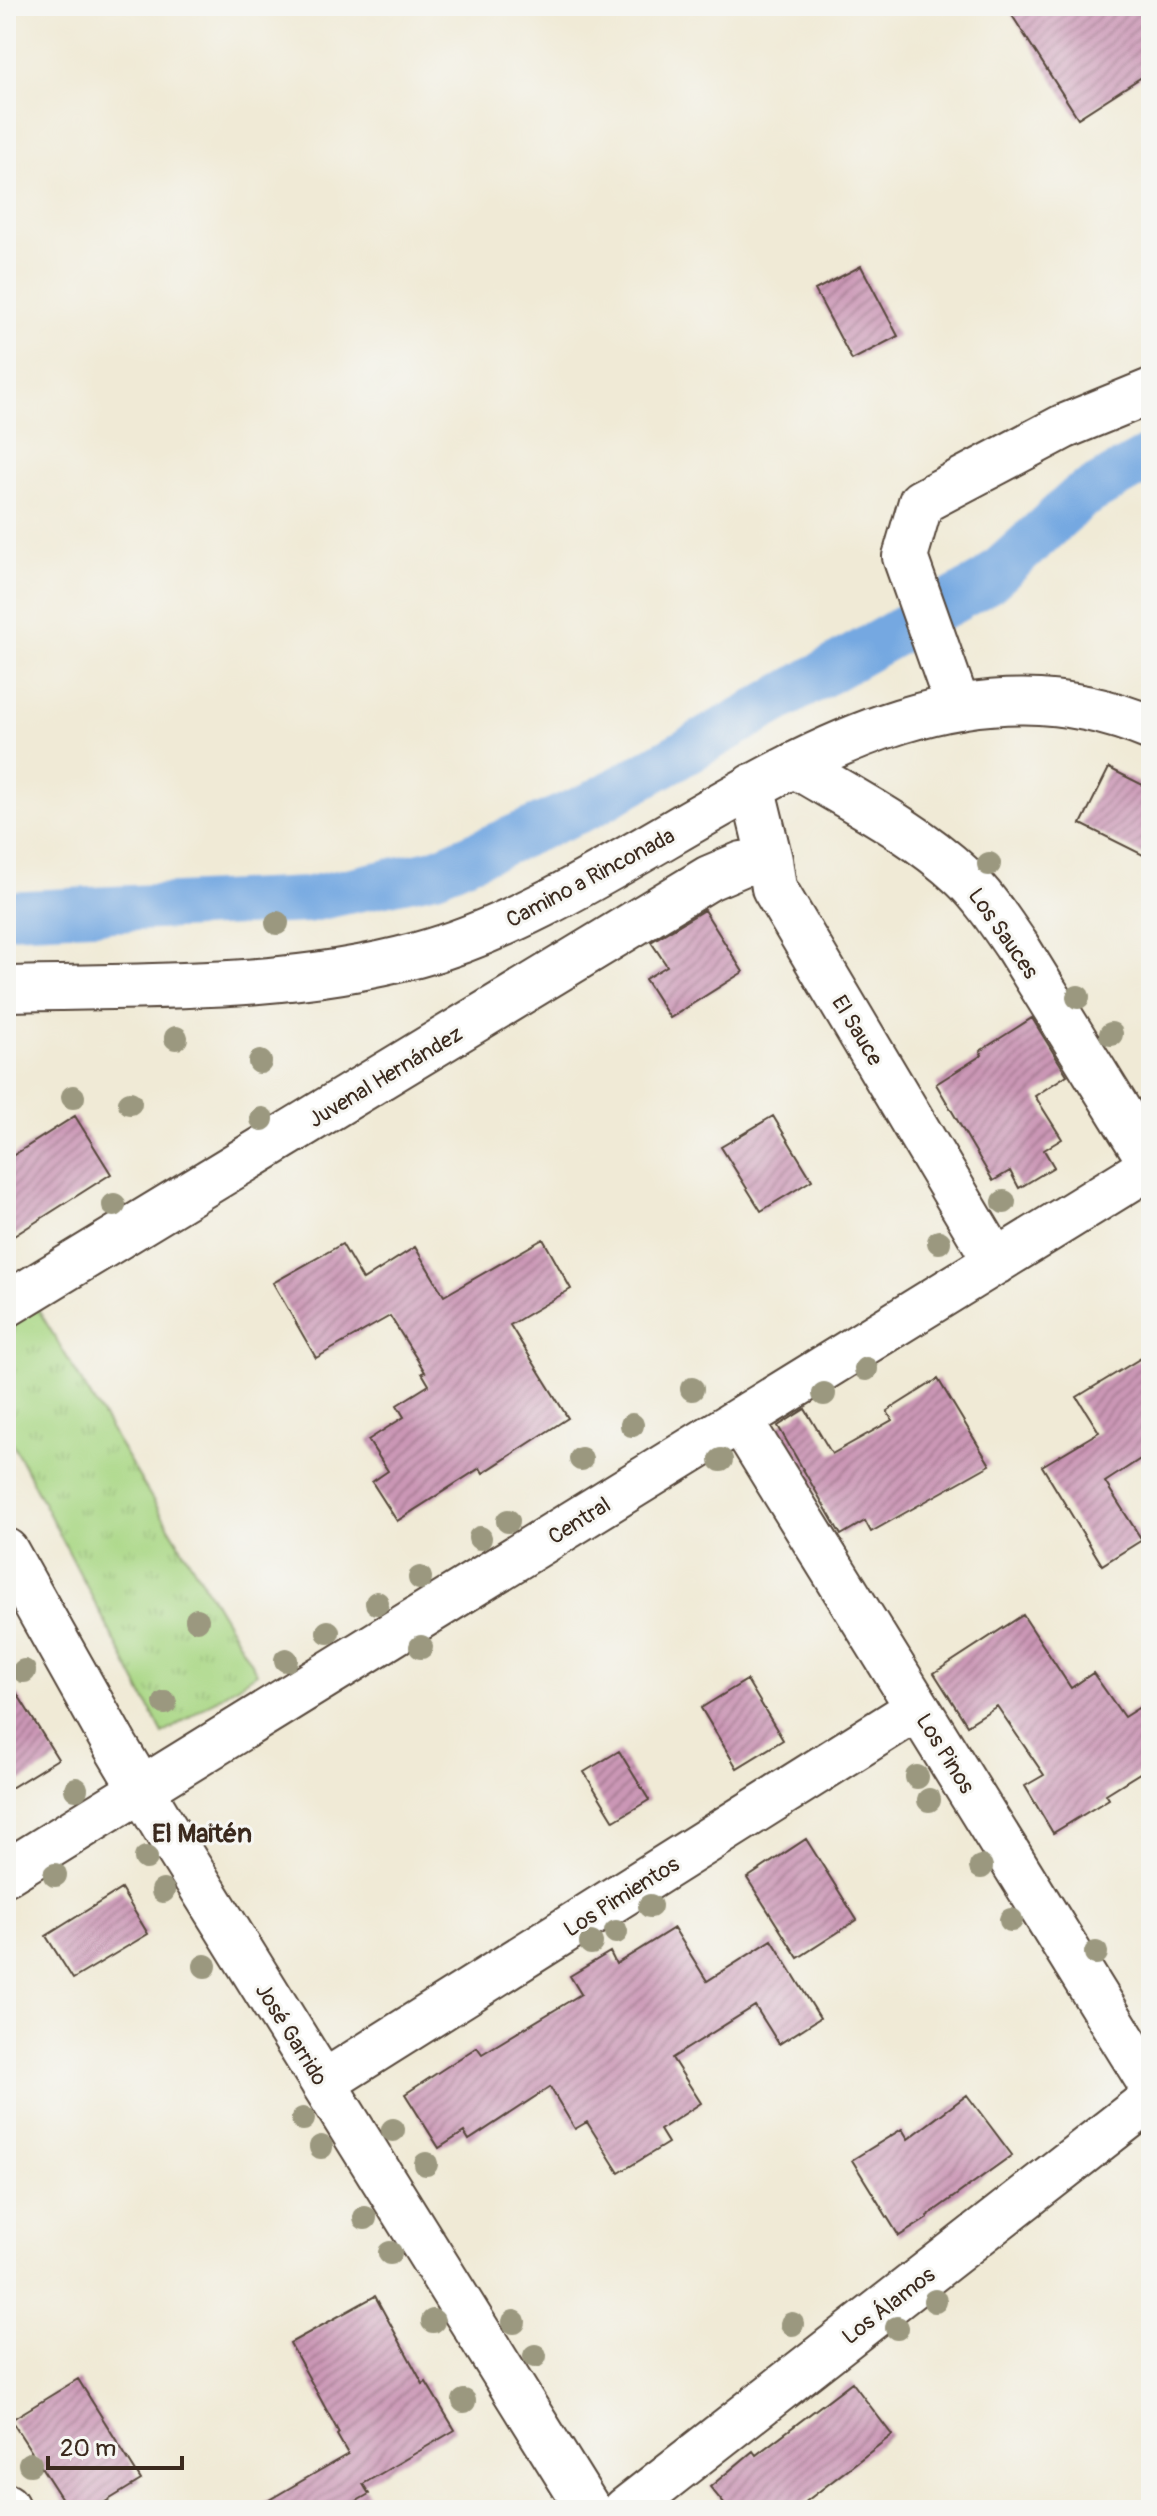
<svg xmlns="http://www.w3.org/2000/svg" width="1157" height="2516" viewBox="0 0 1157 2516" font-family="Pangolin,sans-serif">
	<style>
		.grass { fill: url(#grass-tufts); stroke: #728051; stroke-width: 2 }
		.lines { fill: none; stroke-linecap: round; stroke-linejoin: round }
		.canal { stroke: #74a8e1; stroke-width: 46 }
		.building { fill: url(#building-hatch) }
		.minor-casing { stroke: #56473a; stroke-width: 48 }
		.tertiary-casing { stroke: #56473a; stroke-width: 48 }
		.minor { stroke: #fff; stroke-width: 44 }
		.tertiary { stroke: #fff; stroke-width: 44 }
		.tree { fill: #9b987f }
		.labels { text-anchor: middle; stroke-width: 6; stroke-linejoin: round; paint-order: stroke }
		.street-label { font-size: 22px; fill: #3b2a1e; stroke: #f6f6f2 }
		.quarter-label { font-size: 26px; font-weight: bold; fill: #3b2a1e; stroke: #f6f6f2 }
	</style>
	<defs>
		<pattern id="grass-tufts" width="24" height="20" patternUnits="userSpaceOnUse" patternTransform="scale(2)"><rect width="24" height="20" fill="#a9d784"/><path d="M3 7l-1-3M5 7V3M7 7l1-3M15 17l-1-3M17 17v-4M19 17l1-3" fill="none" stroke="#92b972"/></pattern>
		<pattern id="building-hatch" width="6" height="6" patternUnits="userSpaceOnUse" patternTransform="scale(2)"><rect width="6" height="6" fill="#cb97b6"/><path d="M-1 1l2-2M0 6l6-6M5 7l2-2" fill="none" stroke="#a67b93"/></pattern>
	</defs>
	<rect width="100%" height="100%" fill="#f6f6f2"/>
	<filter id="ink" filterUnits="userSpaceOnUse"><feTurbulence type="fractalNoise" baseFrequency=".0125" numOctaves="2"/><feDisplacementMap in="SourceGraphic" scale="16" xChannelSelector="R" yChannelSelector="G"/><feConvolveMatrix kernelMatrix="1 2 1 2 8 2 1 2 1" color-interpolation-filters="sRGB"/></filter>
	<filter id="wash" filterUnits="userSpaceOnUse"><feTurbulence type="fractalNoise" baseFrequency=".006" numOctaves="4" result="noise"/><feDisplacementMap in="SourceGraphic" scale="32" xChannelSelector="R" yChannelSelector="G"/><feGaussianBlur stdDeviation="1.8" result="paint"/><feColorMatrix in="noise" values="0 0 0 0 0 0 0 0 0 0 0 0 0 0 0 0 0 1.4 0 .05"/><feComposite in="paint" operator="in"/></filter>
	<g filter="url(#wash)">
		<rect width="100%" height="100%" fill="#f0ead6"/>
		<path class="grass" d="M6,1256L257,1673L163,1734L6,1431Z"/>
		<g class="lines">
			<path class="canal" d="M6,914L306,900L435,872L591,805L988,581L1080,497L1151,457"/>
		</g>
		<g id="blocks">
			<path class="building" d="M1006,6H1151V71L1078,118Z
				M861,266L898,336L852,360L815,290Z
				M1109,768L1151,789V859L1081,824Z
				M704,910L743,972L670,1018L645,979L667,966L651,942Z
				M1032,1018L1067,1075L1035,1096L1062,1139L1044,1150L1054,1167L1019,1188L1010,1171L993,1181L936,1084L982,1055L980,1051Z
				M75,1116L111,1174L6,1241V1160Z
				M773,1116L812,1180L761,1211L721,1147Z
				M543,1239L571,1289L510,1325L568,1418L483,1473L480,1468L397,1521L372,1482L388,1471L368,1440L404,1417L397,1405L429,1385L422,1373L425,1372L390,1316L316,1358L273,1283L342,1244L363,1280L415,1247L444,1296Z
				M1151,1352V1452L1105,1482L1142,1540L1102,1565L1042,1466L1099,1432L1077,1397Z
				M938,1379L990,1465L871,1532L865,1521L841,1535L778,1426L805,1409L832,1454L892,1420L887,1411Z
				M1023,1615L1071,1688L1093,1673L1124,1717L1151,1700V1766L1106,1794L1109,1799L1053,1833L1025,1786L1044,1775L997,1706L967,1725L934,1673Z
				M6,1676L58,1759L6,1791Z
				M747,1680L783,1740L737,1768L701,1708Z
				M619,1751L649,1800L614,1821L584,1772Z
				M806,1839L857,1920L798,1958L747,1878Z
				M121,1889L148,1934L73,1979L46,1936Z
				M674,1928L707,1981L772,1940L820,2018L779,2044L755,2006L672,2058L701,2103L660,2130L668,2143L619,2173L587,2122L575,2129L550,2087L469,2140L464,2132L439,2148L405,2094L477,2047L482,2054L581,1994L570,1976L610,1952L616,1964Z
				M967,2095L1012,2155L927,2216L928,2218L899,2236L852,2160L902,2129L908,2139Z
				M375,2296L423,2384L426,2382L455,2430L363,2484L369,2494L341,2510H252L348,2454L337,2435L339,2433L290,2343Z
				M78,2379L141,2480L92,2510H69L11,2420Z
				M852,2382L892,2435L795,2510H729L710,2487L753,2451L756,2455Z"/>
		</g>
	</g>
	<g filter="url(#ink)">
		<use href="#blocks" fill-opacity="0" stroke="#56473a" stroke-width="2"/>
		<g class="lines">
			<defs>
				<path id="minor" d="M958,707L905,557L921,502L1063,427L1151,391
					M794,765C851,799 914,831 963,877C984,897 1000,922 1016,945L1151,1163
					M752,786L770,860L774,888L996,1262
					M6,1305L709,878L742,864L770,860
					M740,1420L1151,2085
					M6,1551L116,1747L164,1827L589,2510
					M6,1873L1151,1166
					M323,2083L918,1708
					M6,2506L8,2510
					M625,2510L1151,2099"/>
				<path id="tertiary" d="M6,989C142,985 284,991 417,955C659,890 883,616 1151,728"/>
			</defs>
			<use href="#minor" class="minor-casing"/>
			<use href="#tertiary" class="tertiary-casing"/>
			<use href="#minor" class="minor"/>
			<use href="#tertiary" class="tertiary"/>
		</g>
		<g class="tree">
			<circle cx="989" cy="864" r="12"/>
			<circle cx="277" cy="923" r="12"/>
			<circle cx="1078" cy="997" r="12"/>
			<circle cx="1111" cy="1034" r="12"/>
			<circle cx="176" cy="1038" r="12"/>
			<circle cx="260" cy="1062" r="12"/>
			<circle cx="73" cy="1097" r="12"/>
			<circle cx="130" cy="1103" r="12"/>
			<circle cx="262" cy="1119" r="12"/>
			<circle cx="1004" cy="1202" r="12"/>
			<circle cx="114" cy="1205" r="12"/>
			<circle cx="939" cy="1242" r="12"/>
			<circle cx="866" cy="1369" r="12"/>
			<circle cx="692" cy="1389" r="12"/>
			<circle cx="824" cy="1394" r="12"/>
			<circle cx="632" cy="1425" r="12"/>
			<circle cx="581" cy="1459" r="12"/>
			<circle cx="721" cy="1460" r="12"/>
			<circle cx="508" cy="1521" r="12"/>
			<circle cx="480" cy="1538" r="12"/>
			<circle cx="420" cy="1578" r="12"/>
			<circle cx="377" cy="1603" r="12"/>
			<circle cx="197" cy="1620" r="12"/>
			<circle cx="328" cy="1632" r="12"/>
			<circle cx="421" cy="1647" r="12"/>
			<circle cx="286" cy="1660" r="12"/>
			<circle cx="24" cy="1671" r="12"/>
			<circle cx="165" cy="1703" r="12"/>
			<circle cx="917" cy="1777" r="12"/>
			<circle cx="76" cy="1789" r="12"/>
			<circle cx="929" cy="1800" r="12"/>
			<circle cx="146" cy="1858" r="12"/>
			<circle cx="981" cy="1867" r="12"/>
			<circle cx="55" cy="1875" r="12"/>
			<circle cx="163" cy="1891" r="12"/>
			<circle cx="650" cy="1906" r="12"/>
			<circle cx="1011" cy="1920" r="12"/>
			<circle cx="616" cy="1932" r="12"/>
			<circle cx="591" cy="1943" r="12"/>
			<circle cx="1096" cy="1953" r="12"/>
			<circle cx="205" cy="1966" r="12"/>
			<circle cx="303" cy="2119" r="12"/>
			<circle cx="393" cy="2130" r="12"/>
			<circle cx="321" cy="2147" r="12"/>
			<circle cx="426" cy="2164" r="12"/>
			<circle cx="365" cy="2218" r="12"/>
			<circle cx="390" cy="2253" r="12"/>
			<circle cx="935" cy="2301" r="12"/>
			<circle cx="433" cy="2321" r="12"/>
			<circle cx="514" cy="2322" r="12"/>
			<circle cx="792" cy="2324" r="12"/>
			<circle cx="897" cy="2328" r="12"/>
			<circle cx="535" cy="2356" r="12"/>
			<circle cx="464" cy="2401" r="12"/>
			<circle cx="30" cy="2464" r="12"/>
		</g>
	</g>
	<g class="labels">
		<g class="street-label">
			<text transform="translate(590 877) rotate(-28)" y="8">Camino a Rinconada</text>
			<text transform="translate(1004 933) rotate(55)" y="8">Los Sauces</text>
			<text transform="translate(858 1030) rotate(59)" y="8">El Sauce</text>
			<text transform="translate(385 1076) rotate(-31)" y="8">Juvenal Hernández</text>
			<text transform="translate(579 1520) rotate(-32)" y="8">Central</text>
			<text transform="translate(946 1753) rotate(58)" y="8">Los Pinos</text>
			<text transform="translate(621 1896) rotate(-32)" y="8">Los Pimientos</text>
			<text transform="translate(292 2034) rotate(58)" y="8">José Garrido</text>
			<text transform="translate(888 2305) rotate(-38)" y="8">Los Álamos</text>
		</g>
		<g class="quarter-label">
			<text x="202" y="1842">El Maitén</text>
		</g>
	</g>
	<rect width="1157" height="2516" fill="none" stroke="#f6f6f2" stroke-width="32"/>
	<path d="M48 2456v12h134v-12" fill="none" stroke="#3b2a1e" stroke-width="4"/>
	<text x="60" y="2456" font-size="24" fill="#3b2a1e" stroke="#f6f6f2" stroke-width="6" paint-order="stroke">20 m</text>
</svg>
